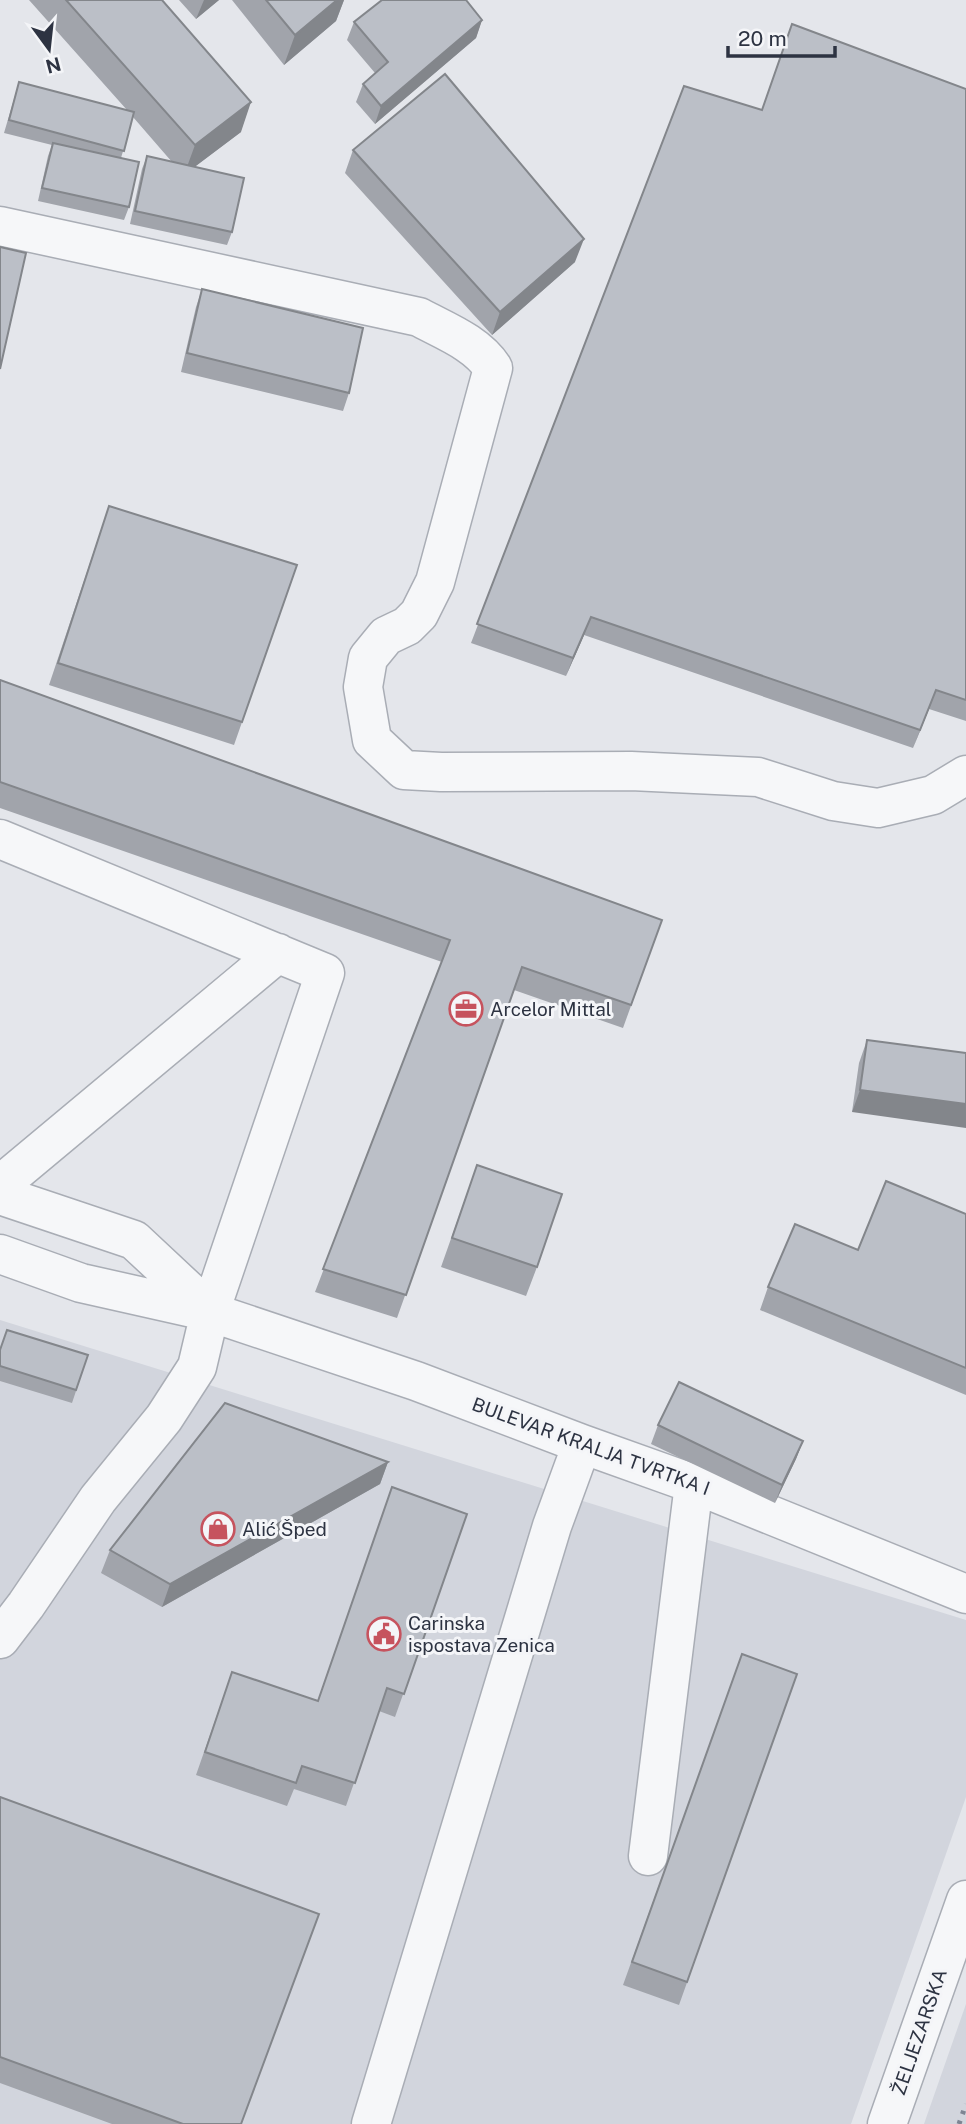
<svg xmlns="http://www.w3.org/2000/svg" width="966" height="2124" viewBox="0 0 966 2124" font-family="'Public Sans',sans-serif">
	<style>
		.built { fill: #d2d5dd }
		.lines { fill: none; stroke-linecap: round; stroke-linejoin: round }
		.minor-casing { stroke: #a9adb5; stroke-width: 41 }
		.minor { stroke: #f6f7f9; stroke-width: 38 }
		.rail { stroke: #7e8593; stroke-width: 5; stroke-dasharray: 3.5 7; stroke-linecap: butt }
		.wall { fill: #a1a4ab }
		.shaded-wall { fill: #83868b }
		.building { fill: #bbbfc7; stroke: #83868b; stroke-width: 2 }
		.labels { text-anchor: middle; stroke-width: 6; stroke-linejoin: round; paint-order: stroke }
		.poi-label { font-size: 19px; fill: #2d3342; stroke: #f4f5f8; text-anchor: start }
		.street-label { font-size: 19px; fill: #2d3342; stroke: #f4f5f8 }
	</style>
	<rect width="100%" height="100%" fill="#e4e6eb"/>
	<path class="built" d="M0,1320L966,1620V1797L851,2124H0Z
		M966,2004V2124H924Z"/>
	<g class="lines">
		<defs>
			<path id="minor" d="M0,226L419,317C445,331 477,343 493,368L435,582L419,614L407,626L386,636L368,658L363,687L372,740L404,770L441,772L631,771L758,777L833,801L878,808L933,795L966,775
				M0,839L325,973L210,1312L197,1367L164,1418L98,1499L26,1605L0,1639
				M0,1185L278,953
				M0,1195L134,1240L209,1310
				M0,1254L81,1283L210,1312L416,1381L582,1444L694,1484L966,1594
				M648,1856L694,1484
				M371,2124L552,1526L582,1444
				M887,2124L966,1900"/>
		</defs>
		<use href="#minor" class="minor-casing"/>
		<use href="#minor" class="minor"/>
		<path class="rail" d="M959,2124L966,2104"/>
	</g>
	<path class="wall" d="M29,0H162L241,132L194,167L232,232L227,245L130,224L142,169L147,156L172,162L133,117L121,158L129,207L124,220L38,201L48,156L52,145L4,133L19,82L127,110Z
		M179,0H219L196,19Z
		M232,0H344L336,21L284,65Z
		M482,20L476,38L375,124L356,102L363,84L375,73L347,40L354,22Z
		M684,86L762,110L966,89V721L929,709L913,748L584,635L566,676L471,643Z
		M353,150L575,262L492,335L345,173Z
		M202,289L349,393L343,411L181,372L196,307Z
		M109,506L297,565L234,745L49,685Z
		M0,680L662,920L623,1028L514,990L397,1318L315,1292L442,962L0,808Z
		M867,1040L966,1053L852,1112L859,1063Z
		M477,1165L537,1267L526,1296L441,1267Z
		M966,1214V1395L760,1310L768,1287L858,1250Z
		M0,1348L88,1355L72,1403L0,1381Z
		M658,1425L803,1441L796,1459L775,1503L651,1444Z
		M388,1462L380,1484L162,1607L101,1573L110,1550Z
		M467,1514L395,1717L379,1711L346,1806L294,1789L287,1806L196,1775L232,1672L318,1701Z
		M742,1654L797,1674L679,2005L623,1985Z
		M0,1797L241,2124H112L0,2083Z"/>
	<path class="shaded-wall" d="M204,0H219L196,19Z
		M337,0H344L336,21L284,65L295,35Z
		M482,20L476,38L375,124L381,106Z
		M251,102L241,132L184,175L195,145Z
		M584,239L575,262L492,335L500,312Z
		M591,617L584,635L566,676L573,658Z
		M936,690L929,709L913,748L920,730Z
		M860,1090L966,1104V1128L852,1112Z
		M803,1441L796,1459L775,1503L782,1485Z
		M388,1462L380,1484L162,1607L170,1584Z"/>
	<path class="building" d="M66,0H162L251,102L195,145Z
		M266,0H337L295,35Z
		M382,0H466L482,20L381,106L363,84L388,62L354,22Z
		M792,24L966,89V700L936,690L920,730L591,617L573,658L477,624L684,86L762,110Z
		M445,74L584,239L500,312L353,150Z
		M19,82L134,112L124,151L9,120Z
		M53,143L139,162L129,207L42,188Z
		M147,156L244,178L232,232L135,211Z
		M0,247L26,253L0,369Z
		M202,289L363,328L349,393L187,353Z
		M109,506L297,565L242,722L58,663Z
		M0,680L662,920L631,1005L522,967L406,1295L323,1269L450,940L0,782Z
		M867,1040L966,1053V1104L860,1090Z
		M477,1165L562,1194L537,1267L452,1238Z
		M886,1181L966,1214V1368L768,1287L795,1224L858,1250Z
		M7,1330L88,1355L76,1390L0,1366V1350Z
		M679,1382L803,1441L782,1485L658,1425Z
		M225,1403L388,1462L170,1584L110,1550Z
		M392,1487L467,1514L404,1694L387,1688L355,1783L302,1766L296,1783L205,1752L232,1672L318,1701Z
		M742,1654L797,1674L687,1982L632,1962Z
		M0,1797L319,1914L241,2124H183L0,2057Z"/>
	<defs>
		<symbol id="office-ring" viewBox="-11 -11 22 22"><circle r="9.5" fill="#f4f5f8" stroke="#c6535e" stroke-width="1.5"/><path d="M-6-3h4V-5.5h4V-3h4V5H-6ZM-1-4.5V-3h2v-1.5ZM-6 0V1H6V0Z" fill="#c6535e"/></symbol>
		<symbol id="shop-ring" viewBox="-11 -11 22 22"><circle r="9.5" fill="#f4f5f8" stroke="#c6535e" stroke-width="1.5"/><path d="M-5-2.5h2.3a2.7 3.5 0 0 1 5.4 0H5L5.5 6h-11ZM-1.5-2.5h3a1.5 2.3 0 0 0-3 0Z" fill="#c6535e"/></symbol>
		<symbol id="civic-ring" viewBox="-11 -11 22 22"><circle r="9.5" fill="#f4f5f8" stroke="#c6535e" stroke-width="1.5"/><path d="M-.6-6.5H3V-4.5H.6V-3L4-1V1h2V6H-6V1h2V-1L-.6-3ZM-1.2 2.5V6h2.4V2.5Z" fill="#c6535e"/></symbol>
	</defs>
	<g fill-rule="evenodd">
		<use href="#office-ring" x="447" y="990" width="38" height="38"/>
		<use href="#shop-ring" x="199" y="1510" width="38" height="38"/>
		<use href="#civic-ring" x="365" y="1615" width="38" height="38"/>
	</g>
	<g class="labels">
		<g class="poi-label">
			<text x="490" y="1016">Arcelor Mittal</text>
			<text x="242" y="1536">Alić Šped</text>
			<text x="408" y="1630">Carinska<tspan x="408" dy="22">ispostava Zenica</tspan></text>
		</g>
		<g class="street-label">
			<text transform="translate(591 1446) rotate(20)" y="7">BULEVAR KRALJA TVRTKA I</text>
			<text transform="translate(919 2032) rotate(-71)" y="7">ŽELJEZARSKA</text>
		</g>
	</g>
	<g transform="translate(49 49) rotate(165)" stroke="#f4f5f8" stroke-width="5" paint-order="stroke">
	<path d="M0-5L12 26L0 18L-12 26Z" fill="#2d3342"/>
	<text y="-10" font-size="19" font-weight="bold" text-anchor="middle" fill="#2d3342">N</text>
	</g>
	<path d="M728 46v10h107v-10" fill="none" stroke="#2d3342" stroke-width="3.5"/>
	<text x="738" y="46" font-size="21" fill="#2d3342" stroke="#f4f5f8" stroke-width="5" paint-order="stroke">20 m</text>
</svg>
